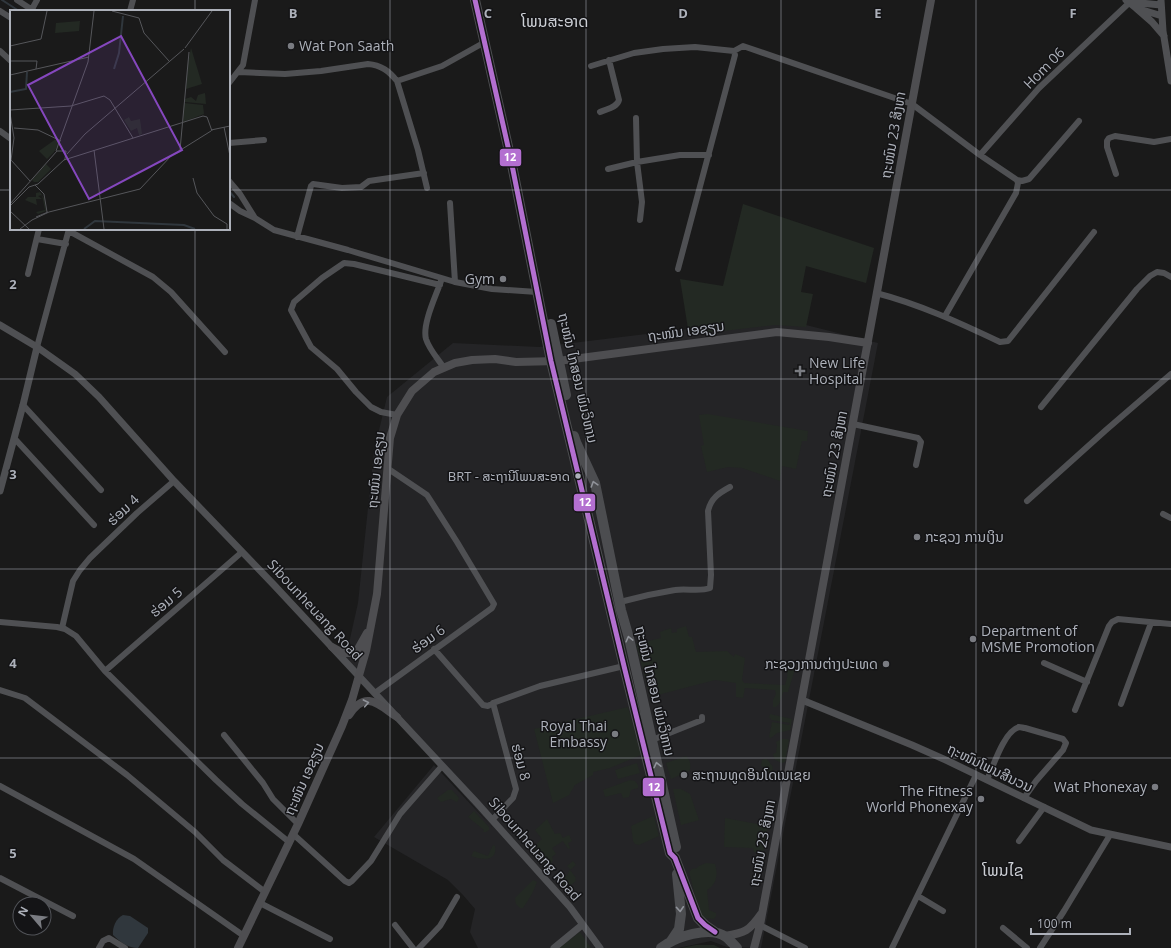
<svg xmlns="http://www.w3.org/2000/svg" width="1171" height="948" viewBox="0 0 1171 948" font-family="'Open Sans','Noto Sans Lao',sans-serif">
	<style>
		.built { fill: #242426 }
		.green { fill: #232923 }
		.water { fill: #30373d }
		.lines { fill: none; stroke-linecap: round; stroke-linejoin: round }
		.stream { stroke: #30373d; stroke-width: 2 }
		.minor { stroke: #4f5053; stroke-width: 6 }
		.tertiary { stroke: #4f5053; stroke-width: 7 }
		.secondary { stroke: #4e4e51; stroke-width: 8 }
		.trunk { stroke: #4c4d50; stroke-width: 10 }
		.bus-1-casing { stroke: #141416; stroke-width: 8 }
		.bus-1 { stroke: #b36fd0; stroke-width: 5 }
		.oneway { stroke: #90939a }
		.grid { fill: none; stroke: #adb1ba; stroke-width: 1; stroke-opacity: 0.55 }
		.poi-dot { fill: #7a7c82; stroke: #141416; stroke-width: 1.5 }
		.bus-dot { fill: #adb1ba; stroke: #141416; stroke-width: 1.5 }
		.labels { text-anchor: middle; stroke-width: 3; stroke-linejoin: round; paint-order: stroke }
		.bus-label { font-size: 13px; fill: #adb1ba; stroke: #141416; text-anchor: end }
		.poi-label { font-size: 14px; fill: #adb1ba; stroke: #141416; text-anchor: start }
		.street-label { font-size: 14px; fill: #adb1ba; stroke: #141416 }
		.quarter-label { font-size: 16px; fill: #cdd0d6; stroke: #141416 }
		.inset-river { fill: none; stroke: #30373d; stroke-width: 2 }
		.inset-road { fill: none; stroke: #55565a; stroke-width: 1 }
		.view { fill: #8547be; fill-opacity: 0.15; stroke: #8547be; stroke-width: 2 }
		.inset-edge { fill: none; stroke: #adb1ba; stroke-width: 2 }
		.grid-label { font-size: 13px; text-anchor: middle; font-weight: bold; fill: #adb1ba; stroke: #141416; stroke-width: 3; stroke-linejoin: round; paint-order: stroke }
		.line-badge { stroke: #141416; stroke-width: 1.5 }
		.badge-label { font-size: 11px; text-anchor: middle; font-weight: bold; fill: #fff }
	</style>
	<rect width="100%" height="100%" fill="#1a1a1a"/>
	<path class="built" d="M778,318L878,343L761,948L727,947L711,941L678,948H596L594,946L595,948H478L470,932L475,909L463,895L448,880L374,837L434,765L492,827L345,661L358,603L374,451L387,397L453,343L539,347Z"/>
	<path class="green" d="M743,204L874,248L866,283L806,266L801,292L813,294L806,327L775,325L689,335L680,279L723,286Z
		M707,414L808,431L807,441H802L796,469L782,466L780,481L742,468L728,467L707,472L701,446L704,445L699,415Z
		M686,626L689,637H692L696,652L727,651L734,657L735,654L745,658L742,680L744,683L785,685C788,675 790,670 779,666L778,663L780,660L793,666L795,669L788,692H783L779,704L776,707H773V700L776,694L775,690L745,688L743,698L736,697V683L715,680L650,697L636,644L661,638L660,632L671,628L672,633L677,632V629Z
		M628,707L641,755L610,768L593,772V775L575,785L569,795L553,803L534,729Z
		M770,714L792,719L790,730L777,733L771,738L769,737L772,722L789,725L790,723L771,720V718H769Z
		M782,739H787L789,740L785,762L782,763L775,760L773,754L776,753L777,745L776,742Z
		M686,756C690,759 692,767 689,771L671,779L666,763Z
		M765,759H767L773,767L772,772L763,771L764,767L761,766L762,760Z
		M637,763L640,773L618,779L615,770Z
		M630,780L635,781L638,785V788L631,790L629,797L623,798L621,793L605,797L603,790Z
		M681,789L690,794L699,820L681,825L673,789Z
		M448,790H452L459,798L457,802L451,799L441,802L437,798Z
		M474,811L489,827V830L486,832H483L484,830L468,817Z
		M653,816L654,817L659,836L639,845L635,844L633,841L631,826Z
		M725,818L768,826L763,853L754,852L753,848L724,847Z
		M547,819L555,834L560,833L563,838L569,835L572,841L568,843L570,848L568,849L563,841L552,848L556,854L552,857L553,860L549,867L532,848L542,839L535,830Z
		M493,845L495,846C498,862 481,860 471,856L474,851L488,856Z
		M573,861L576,865L570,870L576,878L575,879L576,881L567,888L555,876L561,872L567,876L570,869L567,866Z
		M706,863L715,864C718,875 717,884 707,890L709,910L716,913V916L714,919L704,918L700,914L689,872L692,869L697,868L699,866Z
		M533,880L537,882L532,894L523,908H520L516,904L515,898Z
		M580,932L591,948H559Z
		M696,945H714L720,948H681Z"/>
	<path class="water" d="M123,915L130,916L148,928V933L138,948C128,948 120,942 113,935C112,928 116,918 123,915Z"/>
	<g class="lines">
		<path class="stream" d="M2,0L19,11
			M229,191L234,197"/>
		<path class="minor" d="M17,0L34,11
			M32,9L37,0
			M0,11L11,18
			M130,11L133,0
			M0,51L11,61
			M591,66L634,53L663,49L695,47L734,51L743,46L912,104L980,155L1017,180L1022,181L1029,179L1079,121
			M239,72L285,74L321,71L368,64C381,65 389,71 397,81L442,66L485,42
			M397,81L418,150L427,188
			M229,83L243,65L255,0
			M600,112C606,109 617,108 619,100L609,60
			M636,118L637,162L642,202L640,220
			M0,131L11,139
			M229,143L264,140
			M980,155L1039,88L1130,2
			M608,169L637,162L680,155H709
			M1116,174L1107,147V141L1109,138L1115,136L1154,142L1171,139
			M229,181L240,194L255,218
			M229,203L240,211L255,218L274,230L348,250L455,282L492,289L537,292
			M450,203L455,282
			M69,231L153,277L171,292L225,352
			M297,237L311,186L313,184L342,188L361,187L369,181L424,173
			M37,239L66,244
			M678,269L735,55L734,51
			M28,274L39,229
			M441,281C436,296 422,324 426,339C429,349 438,359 444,368
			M876,293C919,304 960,323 1000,342L1008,341L1094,232
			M945,316L1016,193L1018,183L1017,180
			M37,347L69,229
			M23,405L101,490
			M1041,407L1137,289L1150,276L1157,272L1164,273L1171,277
			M397,415L381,412L371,407L356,392L337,369L311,347L291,310L294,302L322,278L344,263L354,264L440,285
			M853,424L918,438L921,442L916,465
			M15,439L94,525
			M1027,501L1106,430L1171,374
			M1163,514L1171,518
			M620,602C638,597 656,593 675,590C686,588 700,592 710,588L711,575L708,511C711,498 719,493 730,487
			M0,622L57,627L65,629L76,636L105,671L216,780L242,804L289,842
			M62,628L73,581L80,570L90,558L137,513L174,481
			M434,649L483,705L488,706L493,703L540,686L624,666
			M1044,663L1087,682
			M105,671L242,552
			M0,690L25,698L127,775L195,832L223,860L265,892
			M375,693L492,608L494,604L457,542L427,495L387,468
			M1121,704L1151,623
			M1075,710L1109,626L1112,622L1118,619L1171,624
			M224,735L263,783L273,799L298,824
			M652,740L702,720V717
			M987,780C993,767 1004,731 1019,727C1021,727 1023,728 1025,728L1063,739L1066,743L1063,750L1036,781L1024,798
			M0,786L134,859L244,936
			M492,820L513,798L516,789L493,703
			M293,834L345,881L349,883L352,881L371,861L400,814L442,766
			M1019,841L1044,807
			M0,878L73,916
			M918,896L943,911
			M260,903L330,939
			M395,925L413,948
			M760,925L805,948
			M1003,928L1027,948
			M99,948L103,941L109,938L125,948
			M419,948L440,926L457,897
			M892,948L976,775
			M1040,948L1064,911L1110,835"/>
		<path class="tertiary" d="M1126,0L1136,8L1162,16
			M1161,0L1163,31L1171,81
			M1130,2L1161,5
			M1136,8L1152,22L1164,36
			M0,325L37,347L75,374L99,397L174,481L274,585L477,803L570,907L600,948
			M0,491L23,405L37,347
			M802,700L912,745L948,761L1091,830L1171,847
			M554,948L582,925"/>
		<path class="secondary" d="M332,647L343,653H354L358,649L367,633
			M349,715C366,689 379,705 397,717
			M725,936C745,933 749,931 761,914
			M238,948L298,824L342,726L352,700L366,651L377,594L390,438L397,415L412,391L434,372L455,363L472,360L495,359L516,362L558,361L777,332L829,337L868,343
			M754,948L760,925L931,0"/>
		<path class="trunk" d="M475,0L511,160L551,361L624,666L670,853L675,858L698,918L705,925L715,932
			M551,324L566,395
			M574,436L576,442L595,483L621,610L629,638L676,847
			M671,941L679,929L681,914L677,874
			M661,948C675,937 710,925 726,937C730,940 733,944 737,948"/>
		<defs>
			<path id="bus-1" d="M475,0L511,160L551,361L624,666L670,853L675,858L698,918L705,925L715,932"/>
		</defs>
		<use href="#bus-1" class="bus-1-casing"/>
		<use href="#bus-1" class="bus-1"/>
	</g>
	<defs><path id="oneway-chevron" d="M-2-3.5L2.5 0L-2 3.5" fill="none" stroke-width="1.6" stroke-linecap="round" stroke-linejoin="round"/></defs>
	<g class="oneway">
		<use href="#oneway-chevron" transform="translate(594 484) rotate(-107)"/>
		<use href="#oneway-chevron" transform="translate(629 639) rotate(-104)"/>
		<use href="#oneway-chevron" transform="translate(366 703) rotate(-11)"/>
		<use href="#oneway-chevron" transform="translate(657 765) rotate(-103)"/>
		<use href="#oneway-chevron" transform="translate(680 909) rotate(86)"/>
	</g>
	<path class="grid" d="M195,0V11M390,0V948M586,0V948M781,0V948M976,0V948M0,190H11M229,190H1171M195,229V948M0,379H1171M0,569H1171M0,758H1171"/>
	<g class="poi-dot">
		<circle cx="291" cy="46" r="4"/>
		<circle cx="503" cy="279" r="4"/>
		<path d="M798 365h4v4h4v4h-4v4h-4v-4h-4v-4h4z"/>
		<circle cx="917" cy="537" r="4"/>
		<circle cx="973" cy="639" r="4"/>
		<circle cx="886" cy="664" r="4"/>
		<circle cx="615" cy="734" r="4"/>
		<circle cx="684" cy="775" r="4"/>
		<circle cx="1155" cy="787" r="4"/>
		<circle cx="981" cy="799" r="4"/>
	</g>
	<circle class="bus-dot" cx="578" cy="476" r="3.5"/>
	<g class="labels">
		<g class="bus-label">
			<text x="570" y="481">BRT - ສະຖານີໂພນສະອາດ</text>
		</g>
		<g class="poi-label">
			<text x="299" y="51">Wat Pon Saath</text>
			<text x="495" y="284" text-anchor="end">Gym</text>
			<text x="809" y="368">New Life<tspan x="809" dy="16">Hospital</tspan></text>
			<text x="925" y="542">ກະຊວງ ການເງິນ</text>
			<text x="981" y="636">Department of<tspan x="981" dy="16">MSME Promotion</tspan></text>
			<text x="878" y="669" text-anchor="end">ກະຊວງການຕ່າງປະເທດ</text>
			<text x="607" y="731" text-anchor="end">Royal Thai<tspan x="607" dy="16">Embassy</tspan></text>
			<text x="692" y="780">ສະຖານທູດອິນໂດເນເຊຍ</text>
			<text x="1147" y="792" text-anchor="end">Wat Phonexay</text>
			<text x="973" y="796" text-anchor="end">The Fitness<tspan x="973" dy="16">World Phonexay</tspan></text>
		</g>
		<g class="street-label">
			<text transform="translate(1044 68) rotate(-45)" y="5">Hom 06</text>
			<text transform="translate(893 135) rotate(-80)" y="5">ຖະໜົນ 23 ສິງຫາ</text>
			<text transform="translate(686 331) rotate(-8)" y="5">ຖະໜົນ ເອຊຽນ</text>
			<text transform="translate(578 378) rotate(77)" y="5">ຖະໜົນ ໄກສອນ ພົມວິຫານ</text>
			<text transform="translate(834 454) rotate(-79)" y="5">ຖະໜົນ 23 ສິງຫາ</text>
			<text transform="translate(376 470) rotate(-84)" y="5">ຖະໜົນ ເອຊຽນ</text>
			<text transform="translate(123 510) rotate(-43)" y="5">ຮ່ອມ 4</text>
			<text transform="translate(166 602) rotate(-41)" y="5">ຮ່ອມ 5</text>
			<text transform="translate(315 610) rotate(47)" y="5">Sibounheuang Road</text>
			<text transform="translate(428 639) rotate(-36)" y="5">ຮ່ອມ 6</text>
			<text transform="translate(655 691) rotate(77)" y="5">ຖະໜົນ ໄກສອນ ພົມວິຫານ</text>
			<text transform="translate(521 762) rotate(75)" y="5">ຮ່ອມ 8</text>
			<text transform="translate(990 768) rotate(26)" y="5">ຖະໜົນໂພນສີນວນ</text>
			<text transform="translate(304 779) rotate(-66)" y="5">ຖະໜົນ ເອຊຽນ</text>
			<text transform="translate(762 843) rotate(-79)" y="5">ຖະໜົນ 23 ສິງຫາ</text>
			<text transform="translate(535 849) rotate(49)" y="5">Sibounheuang Road</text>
		</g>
		<g class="quarter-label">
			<text x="555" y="27">ໂພນສະອາດ</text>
			<text x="1003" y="876">ໂພນໄຊ</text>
		</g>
	</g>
	<g transform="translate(10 10)">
		<rect width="220" height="220" fill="#1a1a1a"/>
		<path d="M70,11L69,21L45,23L46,13ZM181,38L192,74L176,79L178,53ZM195,83L196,94L175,92V89L181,87L186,91L188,85ZM174,93L193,95L194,104L173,112ZM119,107L121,111L130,109L132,124L129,125L127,118L121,121L114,110ZM46,129L50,131L44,142L37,149L29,141ZM36,154L41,159L28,172H24L22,170ZM30,182L34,188L36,201L28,204L26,202L35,200L32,185L28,186L32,189H26L27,195L15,190L18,187H26V183Z" fill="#232923"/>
		<path class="inset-river" d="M104,59L109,43L113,6M0,82L16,79L17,62M74,219L85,211L174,215L185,219"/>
		<path class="inset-road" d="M102,1L129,8L134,23L159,51M0,36L31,29L37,1M175,38L202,1M0,51H27L26,59M0,65L79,47M0,100L61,96L94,86L100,90L123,128M0,103L4,128L1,150L20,171M214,117L220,146M4,118L28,120L51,131M201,120L220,116M84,140L94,219M170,140L179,42M46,141L78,52L84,1M57,144L75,124L174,39M54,150L193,106L197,107L202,121M183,168L187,183L204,206L217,214V219M25,175L34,184L37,202M0,194L47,141H56L55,149L28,174L19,177L0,196M0,201L19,219M26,207L38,202M10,219L22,210L39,202L130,179L161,146L201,121"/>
		<path class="view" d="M111,26L172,140L79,189L18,75Z"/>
		<rect width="220" height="220" class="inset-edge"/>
	</g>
	<g class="grid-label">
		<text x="293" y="18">B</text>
		<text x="488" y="18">C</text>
		<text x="683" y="18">D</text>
		<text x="878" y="18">E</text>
		<text x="1073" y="18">F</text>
		<text x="13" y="289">2</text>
		<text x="13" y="479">3</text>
		<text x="13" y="668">4</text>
		<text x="13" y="858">5</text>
	</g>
	<g class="line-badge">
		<rect x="499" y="148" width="23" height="19" rx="4" fill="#b36fd0"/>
		<rect x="573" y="493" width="23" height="19" rx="4" fill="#b36fd0"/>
		<rect x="642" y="777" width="23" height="20" rx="4" fill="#b36fd0"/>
	</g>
	<g class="badge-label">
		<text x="510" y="161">12</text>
		<text x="585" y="506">12</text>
		<text x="654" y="791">12</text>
	</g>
	<g transform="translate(32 916) rotate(298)"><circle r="19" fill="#141416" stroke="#515358"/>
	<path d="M0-3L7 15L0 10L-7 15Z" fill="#7a7c82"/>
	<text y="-6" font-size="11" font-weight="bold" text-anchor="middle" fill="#adb1ba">N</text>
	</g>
	<path d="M1031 928v6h99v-6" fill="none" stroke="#adb1ba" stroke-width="2"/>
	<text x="1037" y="928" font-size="12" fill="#adb1ba" stroke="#141416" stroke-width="3" paint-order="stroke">100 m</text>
</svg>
